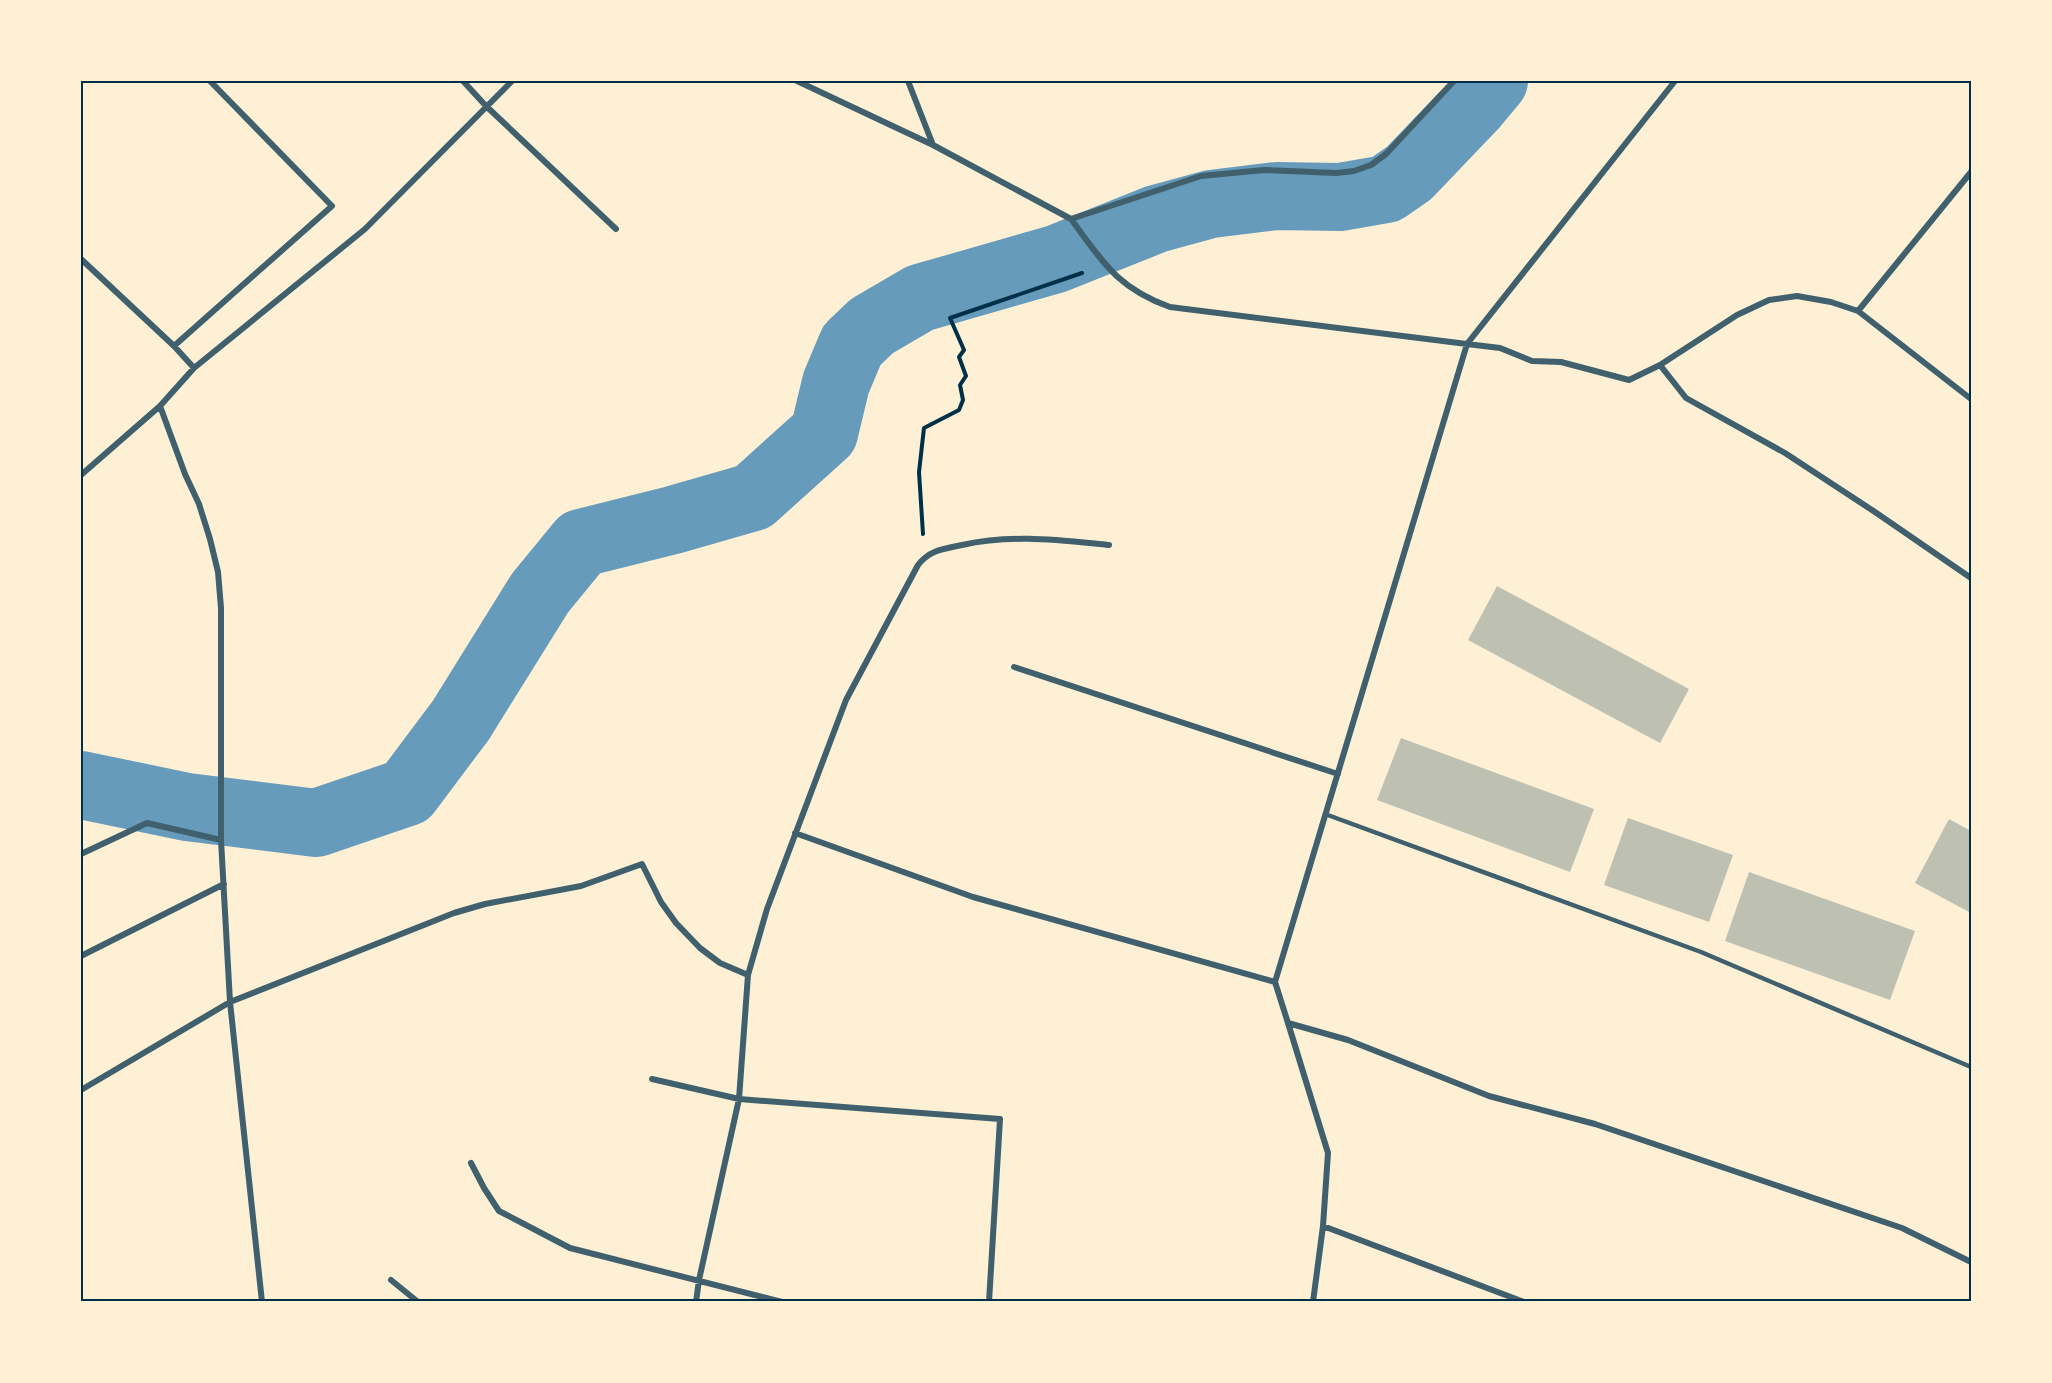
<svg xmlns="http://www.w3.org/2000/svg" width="2052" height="1383" viewBox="0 0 2052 1383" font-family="Inter,sans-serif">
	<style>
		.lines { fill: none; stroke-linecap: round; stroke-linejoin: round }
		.river { stroke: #669bbc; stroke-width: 68 }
		.building { fill: #bec0b2 }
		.path { stroke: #003049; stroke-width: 4 }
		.service { stroke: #3f606c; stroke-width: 4.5 }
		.minor { stroke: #3f606c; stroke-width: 6 }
		.neatline { fill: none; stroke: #003049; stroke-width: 2 }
	</style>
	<rect width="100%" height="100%" fill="#fdf0d5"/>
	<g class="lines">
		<path class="river" d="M81,785L187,807L316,823L407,792L461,720L540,593L581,543L673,520L753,497L824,433L836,383L852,345L872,326L920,298L1056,259L1156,219L1211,204L1277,196L1340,197L1386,189L1409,173L1474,105L1494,81"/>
	</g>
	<path class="building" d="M1497,586L1689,689L1660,743L1468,640Z
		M1401,738L1594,809L1570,872L1377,800Z
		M1628,818L1733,855L1709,922L1604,885Z
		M1949,819L1971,831V913L1915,883Z
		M1749,872L1915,931L1890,1000L1725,941Z"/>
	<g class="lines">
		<path class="path" d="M923,534L919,472L924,428L959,410L963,400L960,385L966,376L959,357L964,350L950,318L1082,273"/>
		<path class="service" d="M1325,814L1701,952L1971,1067"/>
		<path class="minor" d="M463,81L486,106L616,229
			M797,81L933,145L1071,219
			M908,81L933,145
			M1454,81L1386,154L1371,165L1354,171L1336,173L1264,170L1201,176L1071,219C1103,262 1117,288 1170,307L1467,344L1675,81
			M81,259L174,346L332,206L210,81
			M1858,311L1971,172
			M174,346L194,368
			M1660,365L1737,315L1769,300L1797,296L1831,302L1858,311L1971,399
			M160,406L194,368L365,229L512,81
			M81,475L160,406L185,474L199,504L210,539L218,572L221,608V840
			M1014,667L1338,774
			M795,833L973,897L1275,982L1288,1023L1348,1040L1489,1096L1595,1124L1902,1228L1971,1262
			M81,854L147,823L221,840L230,1002L262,1302
			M81,956L224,884
			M1275,982L1467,344L1500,348L1532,361L1561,362L1629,380L1660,365L1686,398L1785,453L1875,512L1971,578
			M1288,1023L1328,1153L1323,1226L1313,1302
			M652,1079L739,1099L1000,1119L989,1302
			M81,1090L230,1002L454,913L485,904L581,886L642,864L661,902L676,923L700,948L720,963L748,975
			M471,1163L484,1188L499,1211L570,1248L782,1302
			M1323,1226L1524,1302
			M391,1280L418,1302
			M696,1302L699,1280L739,1099L748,975L767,909L846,700L918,565C930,550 943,549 962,545C1013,534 1057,540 1109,545"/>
	</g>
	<rect width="2052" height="1383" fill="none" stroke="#fdf0d5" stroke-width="165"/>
	<rect x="82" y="82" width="1888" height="1218" class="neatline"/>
</svg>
